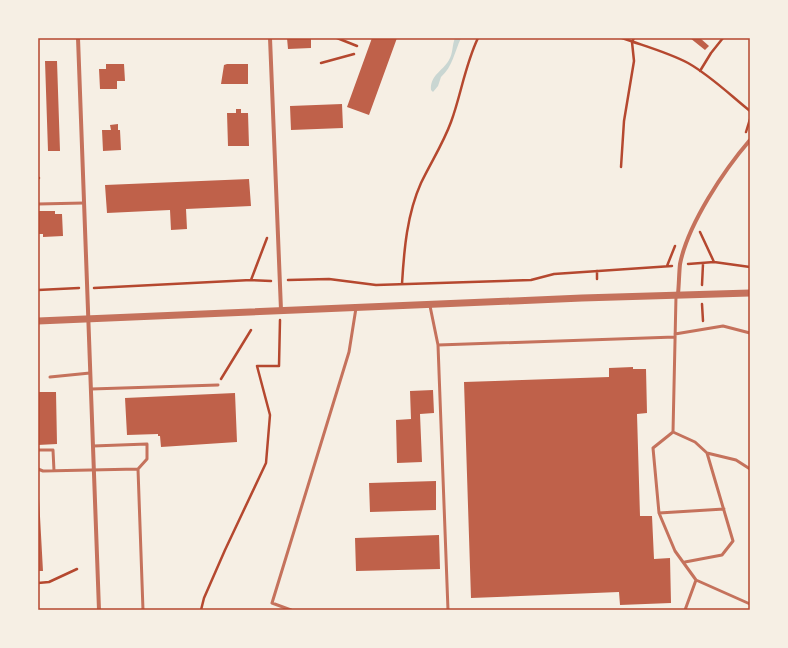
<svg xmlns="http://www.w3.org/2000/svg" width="788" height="648" viewBox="0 0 788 648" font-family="'Noto Sans',sans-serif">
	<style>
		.water { fill: #c9d6d2 }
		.building { fill: #bf614a }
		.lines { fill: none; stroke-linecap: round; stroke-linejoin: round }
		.path { stroke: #b5482f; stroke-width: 2.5 }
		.service { stroke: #c5725c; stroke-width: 3 }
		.minor { stroke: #c5725c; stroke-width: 4 }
		.tertiary { stroke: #c5725c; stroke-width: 7 }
		.neatline { fill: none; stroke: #b5482f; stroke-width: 1.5 }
	</style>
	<rect width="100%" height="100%" fill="#f6efe4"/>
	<path class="water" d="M455,38H461C454,53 453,66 441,77L438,86L433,92L431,90C430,75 443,71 449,60C453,54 452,45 455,38Z"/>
	<path class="building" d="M287,38H311V48L288,49Z
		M372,38H397L369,115L347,107Z
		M690,38H700L709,46L705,50Z
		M45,61H57L60,151H48Z
		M106,64H124L125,81H117V89H100L99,69H106Z
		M227,64H248V84H221L224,65Z
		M342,104L343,128L291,130L290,106Z
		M236,109H241V113H248L249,146H228L227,113H236Z
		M118,124V130H120L121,150L103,151L102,130H111L110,125Z
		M249,179L251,206L186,209L187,229L171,230L170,210L107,213L105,185Z
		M38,211H55V214H62L63,236L43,237V234H38Z
		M633,367V369H646L647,413L637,414L640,516H652L654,559L670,558L671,603L620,605L619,592L471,598L464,382L609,377V368Z
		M433,390L434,413L420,414L422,462L397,463L396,420L411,419L410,391Z
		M38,392H56L57,444L38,445Z
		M235,393L237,442L161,447L160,436H158V434L127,435L125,398Z
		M38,480L43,571H38Z
		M436,481V510L370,512L369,483Z
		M439,535L440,569L356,571L355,538Z"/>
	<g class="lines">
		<path class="path" d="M337,38L357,46
			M622,38C644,46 667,52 688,63C711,76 730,95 750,111
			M321,63L354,54
			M700,71L711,53L723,38
			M746,132L750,119
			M621,167L624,121L634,61L632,42L634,38
			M38,178H39
			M700,232L714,262
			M688,264L714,262L750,267
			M667,266L675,246
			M597,271V279
			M251,280L267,238
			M288,280L329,279L376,285L531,280L554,274L672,266
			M402,284C404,250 407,214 421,183C431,162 443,144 451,122C461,95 465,65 478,38
			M702,285L703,264
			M94,288L251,280L271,281
			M38,290L79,288
			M702,304L703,321
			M221,379L251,330
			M38,583L49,582L77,569
			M201,610L204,598L225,550L266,463L270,415L257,366H279L280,320"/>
		<path class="service" d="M38,204L84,203
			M676,296L673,432L653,448L659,513L675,551L696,580L750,604
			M430,306L438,345L448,610
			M675,334L723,326L750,333
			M438,345L675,337
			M50,377L90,373
			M91,389L218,385
			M673,432L695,442L707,453L733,541L722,555L685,562
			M93,446L147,444V459L138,469
			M38,450H53L54,471
			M707,453L736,460L750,469
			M38,469L43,471L138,469L143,610
			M659,513L724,509
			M291,610L272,603L349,352L356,308
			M685,610L696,580"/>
		<path class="minor" d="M78,38L99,610
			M270,38L281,310
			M678,294C679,284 679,274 680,264C688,224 724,170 750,140"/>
		<path class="tertiary" d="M38,321L582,298L750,293"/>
	</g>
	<rect width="788" height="648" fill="none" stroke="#f6efe4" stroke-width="78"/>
	<rect x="39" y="39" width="710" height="570" class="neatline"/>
</svg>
